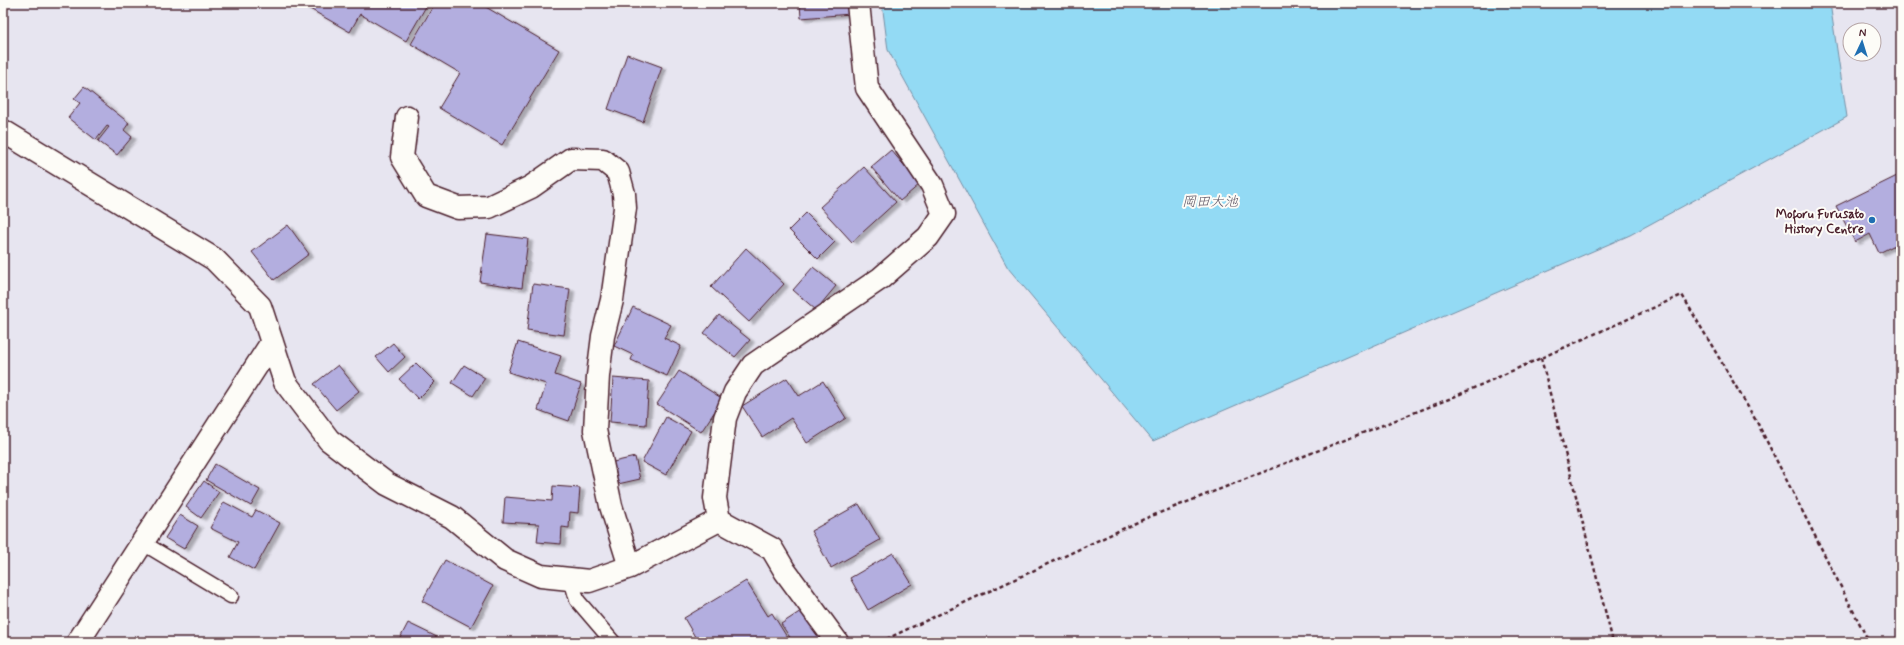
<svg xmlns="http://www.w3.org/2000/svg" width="1904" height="645" viewBox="0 0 1904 645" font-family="Mynerve,'Klee One',sans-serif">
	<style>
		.water { fill: #93daf4; stroke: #768fa4 }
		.building { fill: #b3aedf; stroke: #4a1f2b; filter: url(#shadow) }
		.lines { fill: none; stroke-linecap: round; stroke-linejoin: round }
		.service-casing { stroke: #4a1f2b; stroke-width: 17 }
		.minor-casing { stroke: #4a1f2b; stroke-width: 25 }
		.path { stroke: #4a1f2b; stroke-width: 2.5; stroke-dasharray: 4 3; stroke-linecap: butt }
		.service { stroke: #fdfcf7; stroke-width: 14 }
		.minor { stroke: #fdfcf7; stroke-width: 22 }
		.poi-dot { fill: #1f6fb2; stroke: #fdfcf7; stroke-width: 1.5 }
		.labels { text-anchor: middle; stroke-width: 4; stroke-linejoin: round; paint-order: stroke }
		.poi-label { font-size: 13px; font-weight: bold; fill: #4a1f2b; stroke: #fdfcf7; text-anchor: end }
		.water-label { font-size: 14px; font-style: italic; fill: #605767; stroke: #fdfcf7 }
	</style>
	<defs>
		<filter id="shadow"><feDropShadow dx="4.5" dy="2.5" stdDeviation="1" flood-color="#0004"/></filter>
	</defs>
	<rect width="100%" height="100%" fill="#e7e5f0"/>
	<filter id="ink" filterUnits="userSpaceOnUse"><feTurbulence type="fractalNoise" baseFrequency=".025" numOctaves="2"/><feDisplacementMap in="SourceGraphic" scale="8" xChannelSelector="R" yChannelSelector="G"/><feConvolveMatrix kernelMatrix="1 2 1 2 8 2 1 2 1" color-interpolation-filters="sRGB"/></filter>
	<g filter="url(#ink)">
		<path class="water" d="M882,3H1830L1847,117L1630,235L1153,441L1008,268L888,50Z"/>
		<path class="building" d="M304,3H428L406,41L360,14L350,32L303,5Z
			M435,3H479L559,50L502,145L439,108L460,73L411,44Z
			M800,3H850L851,14L801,18Z
			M627,54L662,67L643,122L608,109Z
			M84,87L129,123L124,130L132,137L117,155L98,141L109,127L107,126L96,140L68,118L80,103L74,99Z
			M891,150L920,184L900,201L871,167Z
			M864,167L896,202L852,242L820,207Z
			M1901,174V242L1879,253L1870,234L1855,242L1836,206Z
			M806,213L835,242L818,259L789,230Z
			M288,225L309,254L274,280L252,252Z
			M487,234L528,239L522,288L480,282Z
			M746,248L784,284L749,322L711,287Z
			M813,267L836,286L816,310L793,290Z
			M533,284L570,289L564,335L527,330Z
			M633,307L671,325L664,338L681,346L667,376L631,360L633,355L614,346Z
			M719,315L750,340L735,357L704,333Z
			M518,342L561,356L555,375L581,384L569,421L538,410L546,384L508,372Z
			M393,343L405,357L389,372L376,357Z
			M416,363L435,382L418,399L399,379Z
			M338,365L359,391L336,410L314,384Z
			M464,365L485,378L473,396L452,383Z
			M679,371L723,399L701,432L657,404Z
			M613,378L649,381L646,425L610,422Z
			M787,378L799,396L823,381L846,418L807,443L791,418L762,437L742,406Z
			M666,417L691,431L666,475L642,462Z
			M635,457L640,479L618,484L613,462Z
			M215,464L260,490L251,506L206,480Z
			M204,481L219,492L201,518L186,507Z
			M553,486L580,488L578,513L570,512L569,528L562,527L561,544L537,542L539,524L503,522L505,497L552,501Z
			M224,502L252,517L256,510L280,523L254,570L230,557L238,542L210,528Z
			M859,504L880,540L831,568L811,531Z
			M180,515L198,526L184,549L165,538Z
			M893,553L912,584L868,610L850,578Z
			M445,560L493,586L471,627L422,601Z
			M746,581L768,616L772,613L790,642H698L684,618Z
			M804,609L825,642H793L781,624Z
			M408,623L441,639L439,642H398Z"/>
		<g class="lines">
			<defs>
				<path id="service" d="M143,543L231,596
					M571,579L577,600L613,642"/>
				<path id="minor" d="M407,117L402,157L426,196L458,208L489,207L531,187L571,159L603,160L618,172L624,194L625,208L612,300L603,336L598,376L595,430L611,506L630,567
					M3,131L214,259L260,306L285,382L329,440L387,484L452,517L505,560L541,576L589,581L630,567L719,520
					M719,520L715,498L725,418L735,392L753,365L881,278L928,237L944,214L932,185L867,88L858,3
					M719,520L772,549L785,571L837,642
					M78,642L272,342"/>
			</defs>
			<use href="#service" class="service-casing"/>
			<use href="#minor" class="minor-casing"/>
			<path class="path" d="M1541,358L1613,642
				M880,642L1144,519L1449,399L1682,295L1758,424L1869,642"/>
			<use href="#service" class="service"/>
			<use href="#minor" class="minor"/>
		</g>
	</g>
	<circle class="poi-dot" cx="1872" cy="220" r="4"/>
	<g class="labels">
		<g class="poi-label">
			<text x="1864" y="218">Moforu Furusato<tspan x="1864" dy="15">History Centre</tspan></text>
		</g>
		<g class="water-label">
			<text x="1210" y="206">岡田大池</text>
		</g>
	</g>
	<rect width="1904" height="645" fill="none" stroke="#fdfcf7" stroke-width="16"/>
	<rect x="8" y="8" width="1888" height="629" fill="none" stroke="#4a1f2b" stroke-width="1.5" filter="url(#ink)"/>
	<g transform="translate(1862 42) rotate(4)"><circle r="19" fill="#fdfcf7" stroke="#b5a4a5"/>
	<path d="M0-3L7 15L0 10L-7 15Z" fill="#1f6fb2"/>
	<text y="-6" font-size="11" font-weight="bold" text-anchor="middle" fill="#4a1f2b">N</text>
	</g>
</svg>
